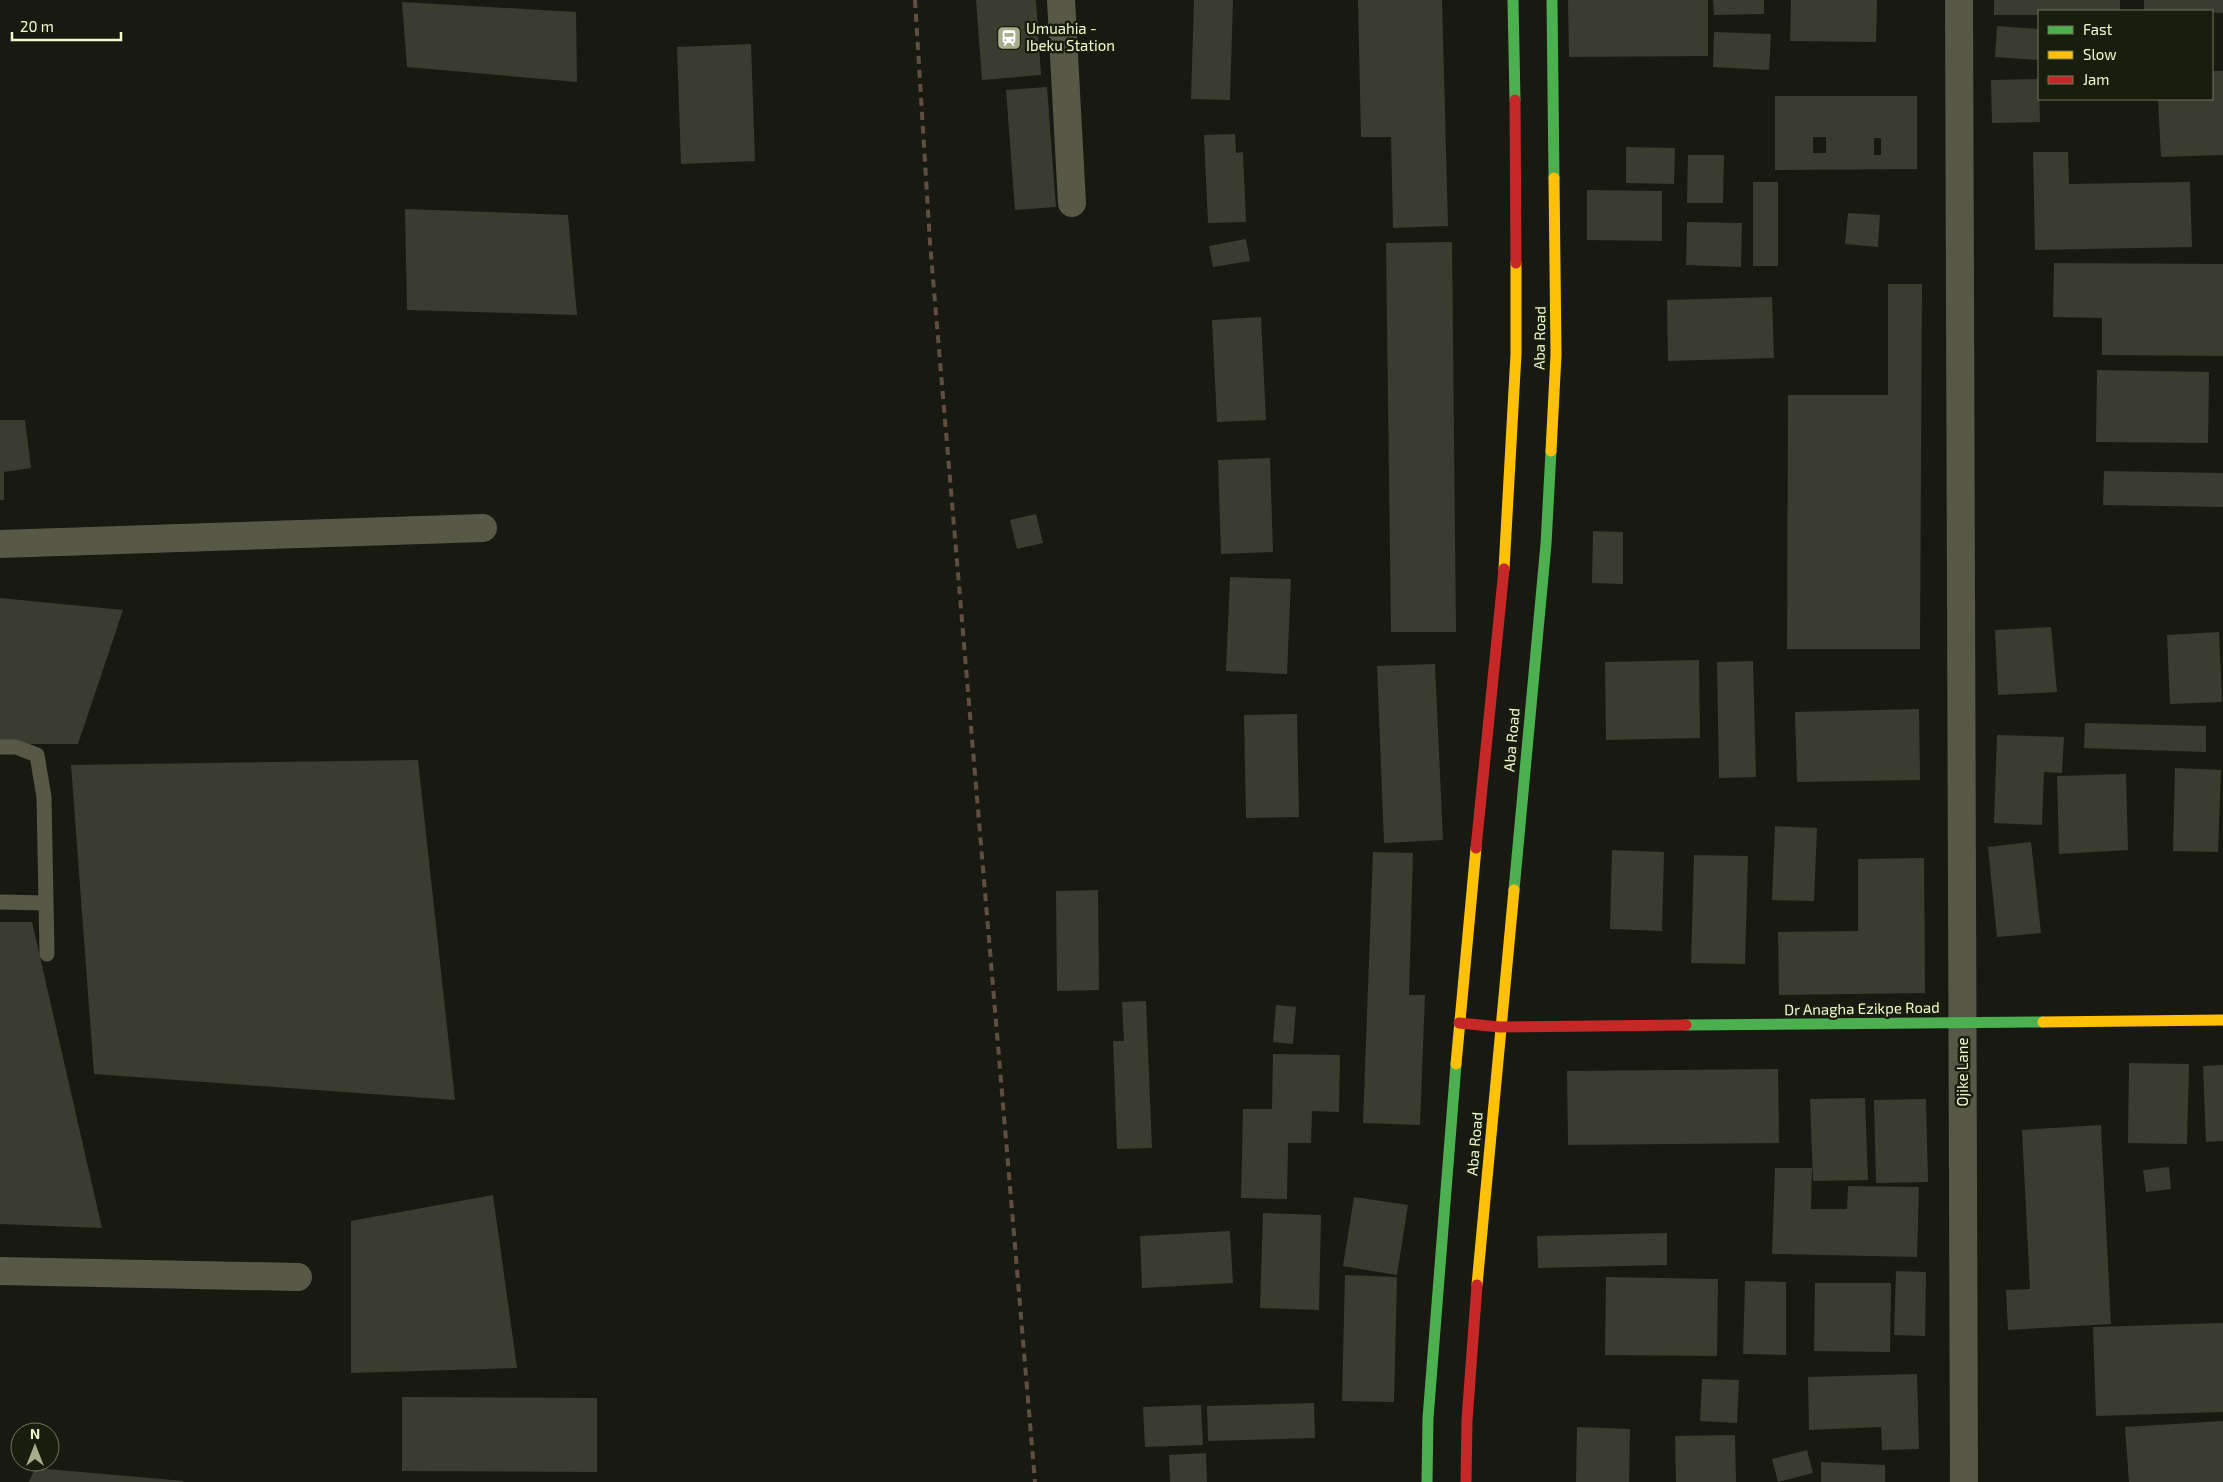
<svg xmlns="http://www.w3.org/2000/svg" width="2223" height="1482" viewBox="0 0 2223 1482" font-family="'Exo 2',sans-serif">
	<style>
		.building { fill: #393c2f; fill-rule: evenodd }
		.lines { fill: none; stroke-linecap: round; stroke-linejoin: round }
		.lane { stroke: #575946; stroke-width: 15 }
		.street { stroke: #575946; stroke-width: 28 }
		.fast { stroke: #4caf50; stroke-width: 11 }
		.slow { stroke: #ffc107; stroke-width: 11 }
		.jam { stroke: #c62828; stroke-width: 11 }
		.rail { stroke: #5f4f40; stroke-width: 4; stroke-dasharray: 8 6; stroke-linecap: butt }
		.labels { text-anchor: middle; stroke-width: 5; stroke-linejoin: round; paint-order: stroke }
		.poi-label { font-size: 15px; fill: #f2fbce; stroke: #191d0e; text-anchor: start }
		.street-label { font-size: 15px; fill: #f2fbce; stroke: #191d0e }
	</style>
	<rect width="100%" height="100%" fill="#181a12"/>
	<path class="building" d="M976,0H1036L1041,75L982,80Z
		M1194,0H1233L1230,100L1191,99Z
		M1358,0H1442L1448,226L1393,228L1391,137H1361Z
		M1568,0H1708V56L1569,57Z
		M1713,0H1764V14L1714,15Z
		M1791,0H1877L1876,42L1790,41Z
		M1994,0H2120V11H2039V15H1994Z
		M2144,0H2223V13L2144,11Z
		M402,2L576,12L577,82L407,67Z
		M1997,26L2039,29V60L1995,57Z
		M1714,32L1771,34L1769,70L1713,67Z
		M751,44L755,161L681,164L677,47Z
		M2212,71H2223V155L2161,157L2158,99H2212Z
		M2039,79L2040,122L1992,123L1991,80Z
		M1047,87L1056,207L1015,210L1006,90Z
		M1775,96H1917V169L1775,170ZM1813,137H1826V153H1813ZM1874,138H1881V155H1874Z
		M1235,134L1236,153L1243,152L1246,222L1208,223L1204,135Z
		M1626,147L1675,148L1674,184L1626,183Z
		M2033,152H2068L2069,184L2190,182L2192,247L2035,250Z
		M1688,155H1724L1723,203H1687Z
		M1753,182H1778V266H1753Z
		M1587,190L1662,191V241L1587,240Z
		M405,209L568,215L577,315L407,310Z
		M1848,213L1880,215L1878,247L1845,244Z
		M1687,222L1742,223L1741,267L1686,265Z
		M1246,239L1250,261L1213,267L1209,246Z
		M1452,242L1456,632H1391L1386,243Z
		M2054,263L2223,264V356L2102,355V318L2053,317Z
		M1888,284H1922L1920,649H1787L1788,395H1888Z
		M1772,297L1774,358L1668,361L1667,300Z
		M1261,317L1266,420L1217,422L1212,320Z
		M2097,370L2209,372L2208,443L2096,442Z
		M0,420H25L31,468L4,472V500H0Z
		M1270,458L1273,552L1221,554L1218,460Z
		M2104,471L2223,473V507L2103,505Z
		M1036,514L1043,543L1017,549L1010,520Z
		M1593,531L1623,532V584L1592,583Z
		M1230,577L1291,579L1287,674L1226,671Z
		M0,598L123,610L78,744H0Z
		M2051,627L2057,692L1998,695L1995,630Z
		M2219,632L2222,702L2170,704L2167,635Z
		M1699,660L1700,738L1606,740L1605,662Z
		M1753,661L1756,777L1719,778L1717,662Z
		M1435,664L1443,840L1384,843L1377,666Z
		M1919,709L1920,780L1797,782L1795,712Z
		M1297,714L1299,817L1246,818L1244,715Z
		M2085,723L2206,726V752L2084,748Z
		M1997,735L2064,737L2062,773L2044,772L2042,825L1994,823Z
		M418,760L455,1100L94,1074L71,765Z
		M2175,768L2221,770L2218,852L2173,851Z
		M2126,774L2128,850L2059,854L2057,776Z
		M1775,826L1817,828L1814,901L1772,900Z
		M2031,842L2041,933L1997,937L1988,847Z
		M1612,850L1664,852L1662,931L1610,929Z
		M1373,852L1413,853L1409,995H1425L1420,1125L1363,1123Z
		M1694,855L1748,856L1745,964L1691,963Z
		M1924,858L1925,993L1779,995L1778,932L1858,931V859Z
		M1098,890L1099,990L1057,991L1056,891Z
		M0,922H32L102,1228L0,1224Z
		M1146,1001L1152,1148L1117,1149L1113,1041H1124L1122,1002Z
		M1276,1005L1296,1007L1293,1044L1273,1042Z
		M1273,1054L1340,1055L1339,1112L1312,1111L1311,1143H1288L1287,1199L1241,1198L1243,1109H1272Z
		M2129,1063L2189,1064L2187,1144L2128,1143Z
		M2223,1065V1141L2206,1142L2203,1066Z
		M1778,1069L1779,1143L1568,1145L1567,1071Z
		M1865,1098L1868,1180L1813,1181L1810,1099Z
		M1926,1099L1928,1182L1876,1183L1874,1100Z
		M2101,1125L2111,1324L2008,1330L2006,1290L2030,1289L2022,1130Z
		M2169,1167L2171,1189L2146,1192L2143,1170Z
		M1775,1168H1812L1811,1209H1847L1848,1186L1919,1187L1917,1257L1772,1254Z
		M493,1195L517,1368L351,1373V1221Z
		M1354,1197L1408,1205L1397,1275L1343,1266Z
		M1263,1213L1321,1215L1319,1310L1260,1308Z
		M1230,1231L1233,1283L1142,1288L1140,1236Z
		M1667,1233V1265L1538,1268L1537,1236Z
		M1896,1271L1926,1272L1925,1336L1894,1335Z
		M1345,1275L1397,1277L1394,1402L1342,1401Z
		M1606,1277L1718,1279L1717,1356L1605,1355Z
		M1745,1281L1786,1282V1355L1743,1354Z
		M1815,1283H1891L1890,1352L1814,1351Z
		M2223,1323V1412L2096,1416L2093,1327Z
		M1917,1374L1919,1449L1882,1450L1881,1427L1809,1430L1808,1377Z
		M1702,1379L1739,1380L1737,1423L1700,1421Z
		M402,1397L597,1398V1472L402,1471Z
		M1314,1403L1315,1438L1208,1441L1207,1406Z
		M1201,1405L1203,1445L1145,1447L1143,1407Z
		M2223,1421V1482H2129L2125,1427Z
		M1577,1427L1630,1429L1629,1482H1576Z
		M1735,1435L1736,1482H1676L1675,1436Z
		M1807,1450L1813,1473L1778,1482L1772,1459Z
		M1206,1453L1207,1482H1170L1169,1455Z
		M1821,1462L1885,1465V1482H1821Z
		M35,1468L184,1481L183,1482H29Z"/>
	<g class="lines">
		<path class="lane" d="M0,747H16L37,755L44,797L47,954
			M0,902L45,903"/>
		<path class="street" d="M1061,0L1072,203
			M1959,0L1964,1482
			M0,544L483,528
			M0,1271L298,1277"/>
		<path class="fast" d="M1513,0L1515,100
			M1552,0L1554,178
			M1514,890L1546,544L1551,451
			M1686,1025L2043,1022
			M1427,1482L1428,1418L1456,1064"/>
		<path class="slow" d="M1551,451L1556,355L1554,178
			M1504,569L1516,354V263
			M2043,1022L2223,1020
			M1456,1064L1476,848
			M1477,1285L1514,890"/>
		<path class="jam" d="M1515,100L1516,263
			M1476,848L1504,569
			M1459,1023L1500,1027L1686,1025
			M1466,1482L1467,1420L1477,1285"/>
		<path class="rail" d="M915,0L930,243L1035,1482"/>
	</g>
	<defs>
		<symbol id="station-square" viewBox="-11 -11 22 22"><rect x="-9" y="-9" width="18" height="18" rx="4" fill="#a6ac8c" stroke="#191d0e"/><path d="M-3-6H3Q5-6 5-4V2Q5 4 3 4L4.5 6H3L1.5 4h-3L-3 6H-4.5L-3 4Q-5 4-5 2V-4Q-5-6-3-6ZM-3.5-4v3h7v-3ZM-3.5 1v1.5H-2V1ZM2 1v1.5H3.5V1Z" fill="#fff"/></symbol>
	</defs>
	<g fill-rule="evenodd">
		<use href="#station-square" x="995" y="24" width="28" height="28"/>
	</g>
	<g class="labels">
		<g class="poi-label">
			<text x="1026" y="34">Umuahia -<tspan x="1026" dy="17">Ibeku Station</tspan></text>
		</g>
		<g class="street-label">
			<text transform="translate(1540 338) rotate(-89)" y="5">Aba Road</text>
			<text transform="translate(1512 740) rotate(-85)" y="5">Aba Road</text>
			<text transform="translate(1862 1009) rotate(-1)" y="5">Dr Anagha Ezikpe Road</text>
			<text transform="translate(1963 1072) rotate(-90)" y="5">Ojike Lane</text>
			<text transform="translate(1475 1144) rotate(-85)" y="5">Aba Road</text>
		</g>
	</g>
	<rect x="2038" y="10" width="175" height="90" fill="#191d0e" stroke="#70765b"/>
	<rect x="2048" y="26" width="25" height="8" fill="#4caf50" stroke="#70765b"/>
	<text x="2083" y="35" font-size="15" fill="#f2fbce">Fast</text>
	<rect x="2048" y="51" width="25" height="8" fill="#ffc107" stroke="#70765b"/>
	<text x="2083" y="60" font-size="15" fill="#f2fbce">Slow</text>
	<rect x="2048" y="76" width="25" height="8" fill="#c62828" stroke="#70765b"/>
	<text x="2083" y="85" font-size="15" fill="#f2fbce">Jam</text>
	<g transform="translate(35 1447)"><circle r="24" fill="#191d0e" stroke="#70765b"/>
	<path d="M0-4L9 19L0 12L-9 19Z" fill="#a6ac8c"/>
	<text y="-8" font-size="14" font-weight="bold" text-anchor="middle" fill="#f2fbce">N</text>
	</g>
	<path d="M12 32v8h109v-8" fill="none" stroke="#f2fbce" stroke-width="2.5"/>
	<text x="20" y="32" font-size="15" fill="#f2fbce" stroke="#191d0e" stroke-width="4" paint-order="stroke">20 m</text>
</svg>
